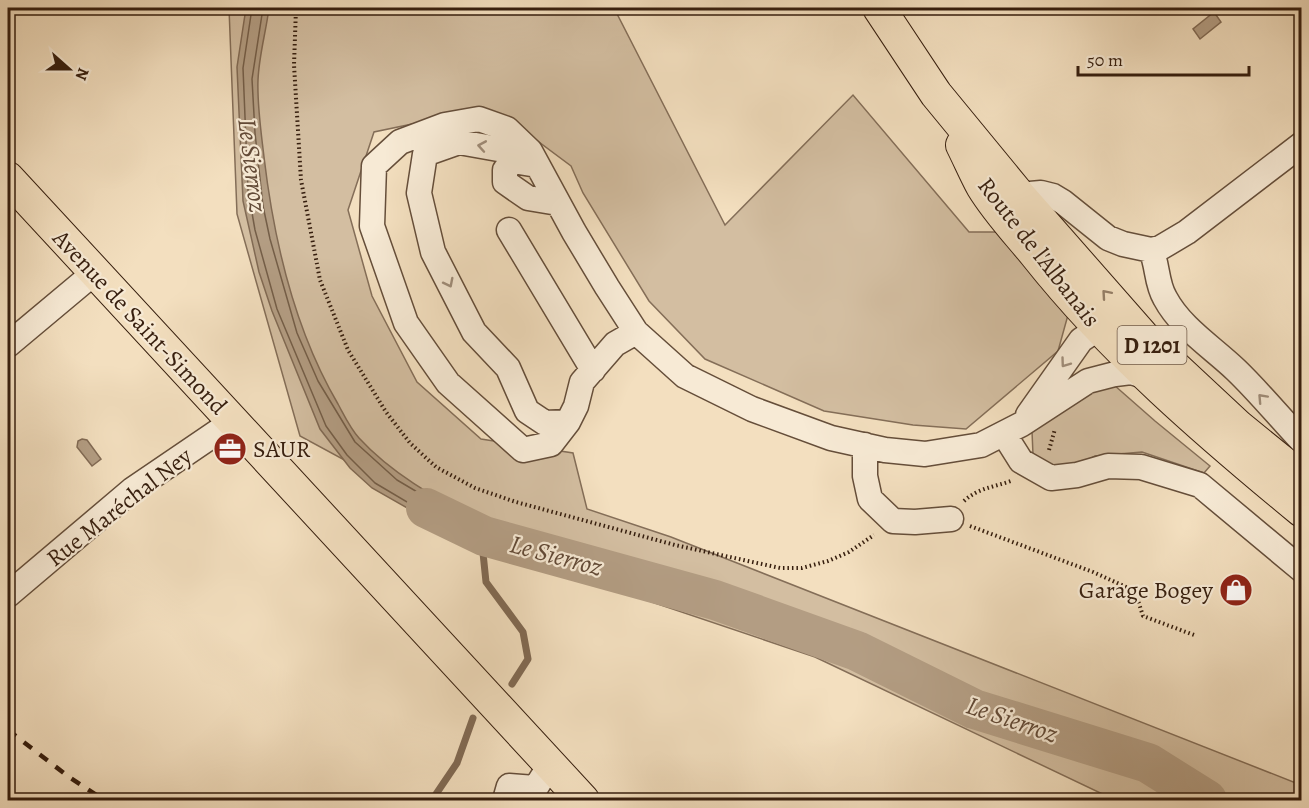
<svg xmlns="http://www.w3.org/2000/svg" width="1309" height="808" viewBox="0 0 1309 808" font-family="Alegreya,serif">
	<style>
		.green { fill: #d3bea1; stroke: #846e58; stroke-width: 1.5 }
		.water { fill: #b39d83; stroke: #816a54; stroke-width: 1.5 }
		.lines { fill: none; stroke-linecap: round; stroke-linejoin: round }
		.shore { stroke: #745e48; stroke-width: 1.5 }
		.stream { stroke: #816a54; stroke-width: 7 }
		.river { stroke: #b39d83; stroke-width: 40 }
		.minor-casing { stroke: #654e3a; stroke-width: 27 }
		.major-casing { stroke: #361e0e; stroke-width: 34 }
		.path { stroke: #361e0e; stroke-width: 4; stroke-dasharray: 1.5 3; stroke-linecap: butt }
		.minor { stroke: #f7ead5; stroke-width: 24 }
		.major { stroke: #f3dfbf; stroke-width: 32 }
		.rail { stroke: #361e0e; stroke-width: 4.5; stroke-dasharray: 10 10; stroke-linecap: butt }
		.oneway { stroke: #a08e7b }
		.oneway2 { stroke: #947e66 }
		.labels { text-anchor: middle; stroke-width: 4.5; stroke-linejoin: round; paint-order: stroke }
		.shield { fill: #f7ead5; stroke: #705b4a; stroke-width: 1.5 }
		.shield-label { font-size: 22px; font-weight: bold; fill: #361e0e }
		.street-label { font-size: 24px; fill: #361e0e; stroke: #f7ead5 }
		.poi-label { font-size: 24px; fill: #361e0e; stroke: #f7ead5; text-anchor: start }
		.water-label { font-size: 26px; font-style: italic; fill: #624a37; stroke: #f7ead5 }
	</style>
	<rect width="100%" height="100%" fill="#f3dfbf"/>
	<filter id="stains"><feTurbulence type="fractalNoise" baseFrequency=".00333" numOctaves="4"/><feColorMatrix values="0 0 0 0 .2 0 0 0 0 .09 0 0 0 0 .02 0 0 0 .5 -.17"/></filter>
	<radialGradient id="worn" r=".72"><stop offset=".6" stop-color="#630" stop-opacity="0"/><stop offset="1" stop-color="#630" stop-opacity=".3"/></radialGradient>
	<path class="green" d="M229,8H614L725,225L853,95L969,232H999L1068,315L1058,351L966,429L913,425L824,411L705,359L649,301L583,193L571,166L524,131L470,112L374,132L348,210L372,296L417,382L481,439L573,453L587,509L671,537L1301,785V800H1115L815,657L533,562L300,436L237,214Z
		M1114,385L1155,421L1210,466L1204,473L1142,452L1095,456L1070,469H1050L1033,455L1032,431L1084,394Z"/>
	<path class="water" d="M246,8H269C266,32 259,55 258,80C257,105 261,131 264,157C274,242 294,329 338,404C344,415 350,428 359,438C391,473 434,497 475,519L476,547L372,488L350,468L320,429L272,311L259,272L243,201L237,67Z
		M1214,12L1221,22L1200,39L1193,29Z
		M82,439L87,440L101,459L92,466L77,447L78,441Z"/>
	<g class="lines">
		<path class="shore" d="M252,8L243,68L248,190L255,230L277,309L326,426L347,455L375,483L429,515L467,534L469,532L468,522L397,480L355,442L318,381L297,333L270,239L263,206L255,133L252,79L263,8"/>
		<path class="stream" d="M484,536L483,553L486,582L523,632L528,659L512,684
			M432,800L457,763L473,718"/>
		<path class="river" d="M426,508L484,536L715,600L857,651L974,709L1148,763L1207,800"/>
		<defs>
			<path id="minor" d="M479,119L507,129L530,151L574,232L607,287L636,332L615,344L582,382L576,406L568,422L551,444L523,450L448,383L406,323L372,226L374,166L400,142L445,125Z
				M535,163L515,152L459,142L425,154L419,193L433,252L474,332L508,368L527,411L545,423L568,422
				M537,165L513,161L505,170V182L528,198L558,203
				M1019,195L1041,193L1053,196L1063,202L1108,238L1123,244L1151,250L1160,248L1187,232L1302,144
				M509,230L593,370
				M1151,250C1158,265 1156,283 1165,298C1181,328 1212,347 1236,370C1259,392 1280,418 1302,441
				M636,332L685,376L752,409L831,438L885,450L925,454L981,445L1022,424L1088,381L1115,374L1131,372L1150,378
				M8,345L94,273
				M1028,415L1081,340L1099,328L1116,324
				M1004,434L1021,461L1051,478L1077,475L1108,466L1141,467L1200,485L1302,570
				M865,445V476L870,499L893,521L915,522L951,519
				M8,595L132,490L232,422
				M505,800L509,786L535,788
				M528,800L550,765"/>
			<path id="major" d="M879,8L936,94L1019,195L1149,343L1238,426L1302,478
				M962,145C969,159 975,173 982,186C997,211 1018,233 1036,255C1113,352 1206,432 1302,511
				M8,178L583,800"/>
		</defs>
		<use href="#minor" class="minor-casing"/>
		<use href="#major" class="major-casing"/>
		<path class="path" d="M296,8L294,65L301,180L320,280L348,350L386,412L410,443L436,467L475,488L516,502L675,545L780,568H802L828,561L849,552L874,535
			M1049,450L1055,429
			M964,501C978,488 994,487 1011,481
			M970,526L1093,572L1135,591L1143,616L1194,635"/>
		<use href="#minor" class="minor"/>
		<use href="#major" class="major"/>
		<path class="rail" d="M8,730L69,777L104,800"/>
	</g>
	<defs><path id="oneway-chevron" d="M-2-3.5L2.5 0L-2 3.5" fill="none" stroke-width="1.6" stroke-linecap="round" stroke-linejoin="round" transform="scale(1.5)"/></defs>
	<g class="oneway">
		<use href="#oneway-chevron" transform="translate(482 146) rotate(-170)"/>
		<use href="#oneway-chevron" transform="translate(449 283) rotate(63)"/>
		<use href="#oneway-chevron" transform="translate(1065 363) rotate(126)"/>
		<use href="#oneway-chevron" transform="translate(1262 398) rotate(-133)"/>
	</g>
	<use class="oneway2" href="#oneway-chevron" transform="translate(1106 294) rotate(-131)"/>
	<defs>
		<symbol id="office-disc" viewBox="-11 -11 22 22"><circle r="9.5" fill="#8f2418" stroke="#f7ead5"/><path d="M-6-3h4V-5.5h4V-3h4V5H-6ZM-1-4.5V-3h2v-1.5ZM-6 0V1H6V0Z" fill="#fff"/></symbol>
		<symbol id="shop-disc" viewBox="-11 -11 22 22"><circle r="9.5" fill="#8f2418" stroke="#f7ead5"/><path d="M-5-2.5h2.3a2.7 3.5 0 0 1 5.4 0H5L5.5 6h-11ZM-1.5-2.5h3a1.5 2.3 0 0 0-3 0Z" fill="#fff"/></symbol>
	</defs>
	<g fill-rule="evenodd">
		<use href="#office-disc" x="211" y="430" width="38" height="38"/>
		<use href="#shop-disc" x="1217" y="571" width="38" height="38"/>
	</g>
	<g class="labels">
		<rect class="shield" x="1117.5" y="326" width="69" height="38" rx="4.5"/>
		<g class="shield-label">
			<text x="1152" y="353">D 1201</text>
		</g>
		<g class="street-label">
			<text transform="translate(1039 252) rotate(52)" y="8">Route de l'Albanais</text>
			<text transform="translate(140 322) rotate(47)" y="8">Avenue de Saint-Simond</text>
			<text transform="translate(119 507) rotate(-38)" y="8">Rue Maréchal Ney</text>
		</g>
		<g class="poi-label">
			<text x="253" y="457">SAUR</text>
			<text x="1213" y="598" text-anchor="end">Garage Bogey</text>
		</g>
		<g class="water-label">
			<text transform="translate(253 165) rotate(83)" y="9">Le Sierroz</text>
			<text transform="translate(556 555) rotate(15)" y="9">Le Sierroz</text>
			<text transform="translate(1012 719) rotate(19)" y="9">Le Sierroz</text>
		</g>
	</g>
	<rect width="1309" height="808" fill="none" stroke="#f3dfbf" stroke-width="30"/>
	<rect x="9" y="9" width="1291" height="790" fill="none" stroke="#361e0e" stroke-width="3"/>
	<rect x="15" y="15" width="1279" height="778" fill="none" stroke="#361e0e" stroke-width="1.5"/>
	<g transform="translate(69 69) rotate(111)" stroke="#f7ead5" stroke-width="4.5" paint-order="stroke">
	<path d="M0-4.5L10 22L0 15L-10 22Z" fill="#361e0e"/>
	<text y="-9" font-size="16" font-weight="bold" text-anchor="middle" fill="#361e0e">N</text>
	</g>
	<path d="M1078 66v9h171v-9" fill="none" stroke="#361e0e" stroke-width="3"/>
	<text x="1087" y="66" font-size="18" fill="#361e0e" stroke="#f7ead5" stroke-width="4.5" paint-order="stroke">50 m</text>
	<rect width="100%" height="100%" filter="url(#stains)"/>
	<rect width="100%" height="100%" fill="url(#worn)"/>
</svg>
